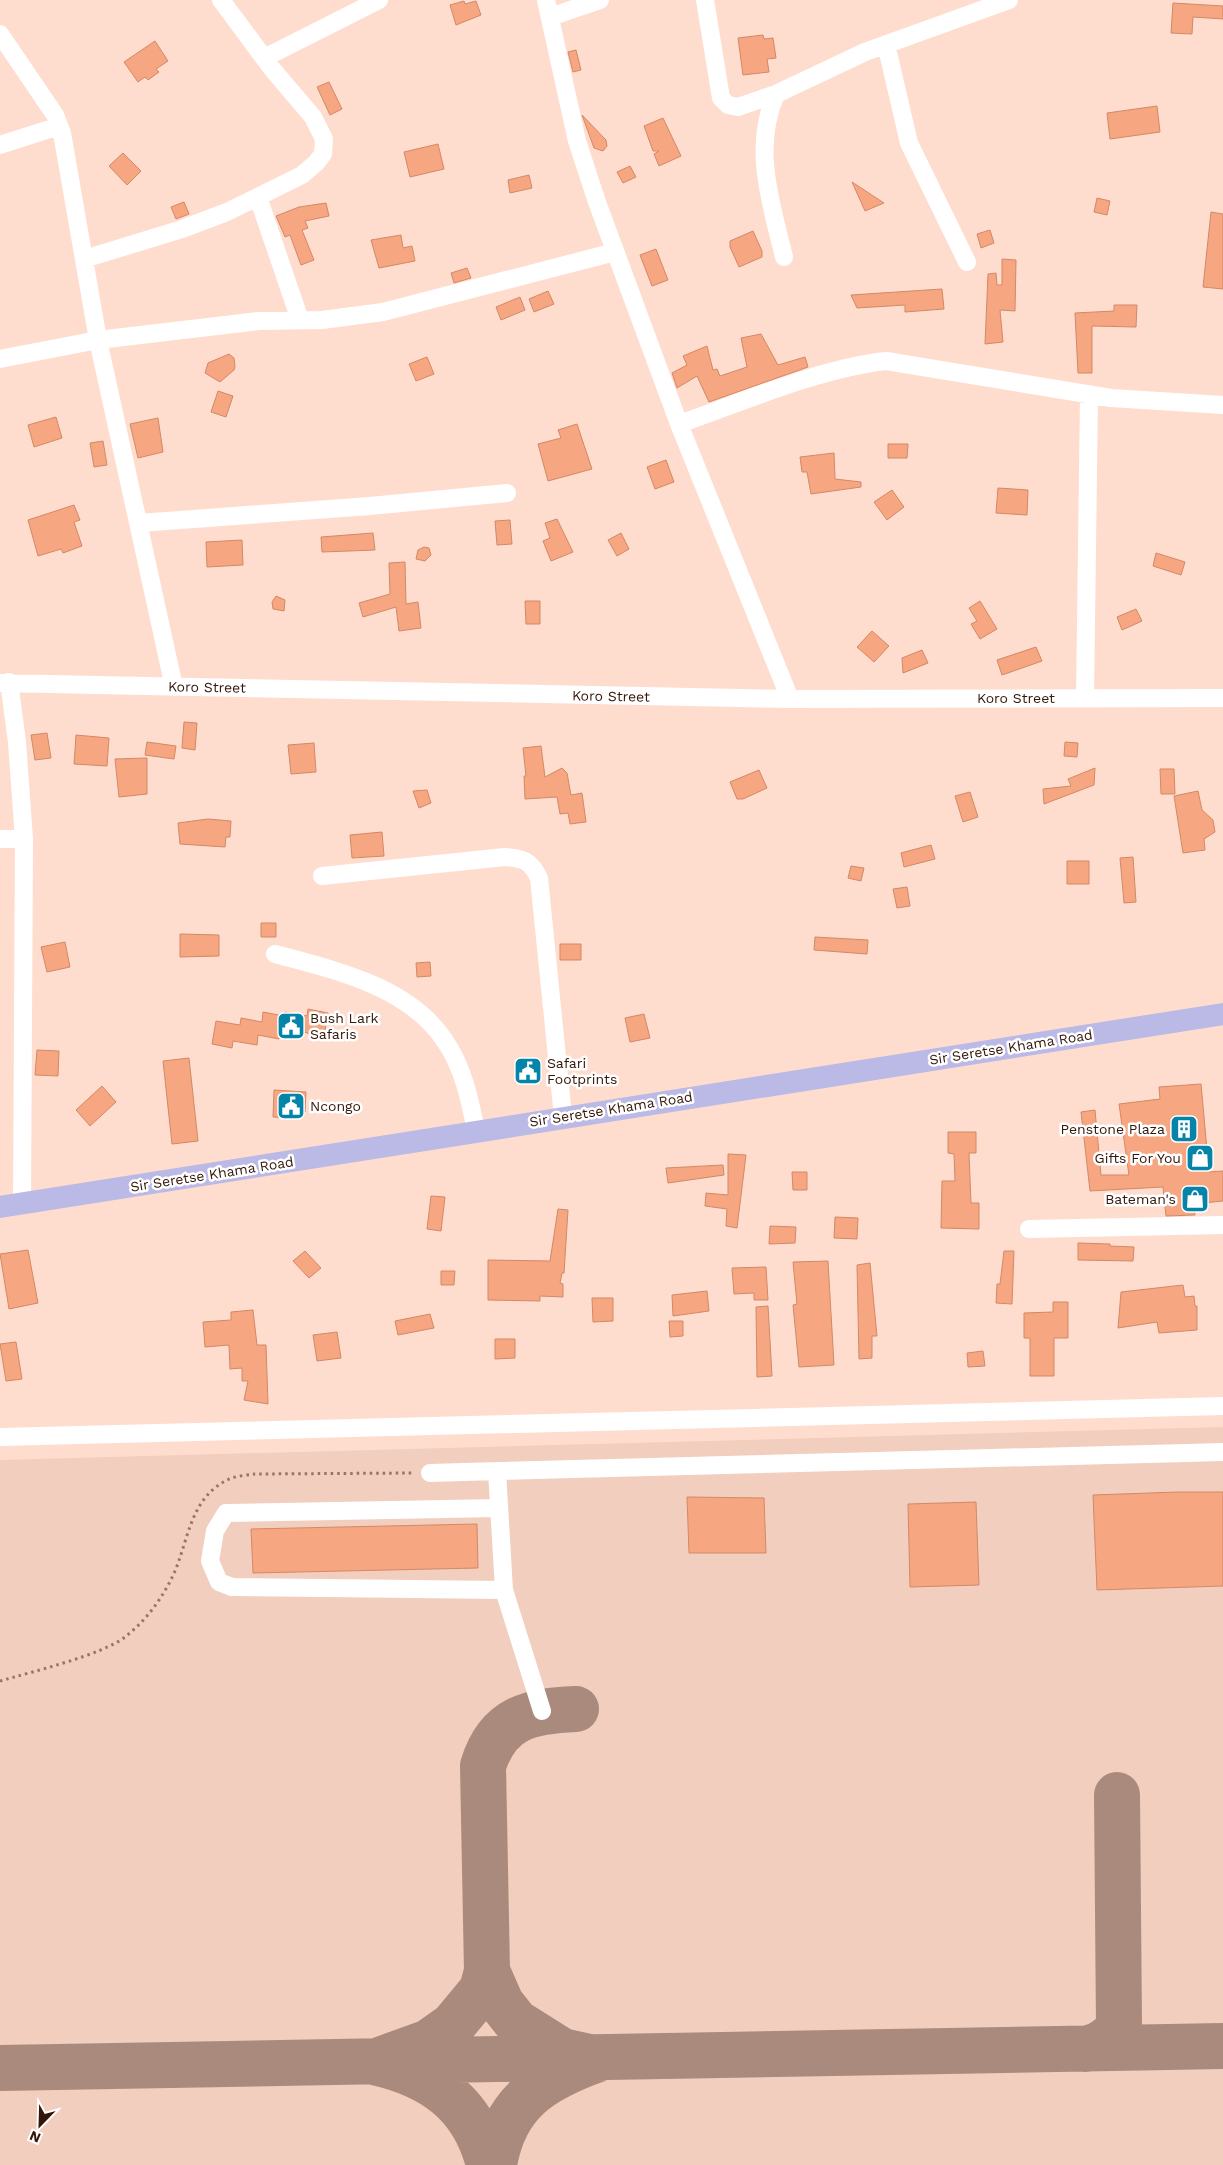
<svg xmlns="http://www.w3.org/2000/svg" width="1223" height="2165" viewBox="0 0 1223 2165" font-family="'Work Sans',sans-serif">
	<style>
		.built { fill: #f1cebe }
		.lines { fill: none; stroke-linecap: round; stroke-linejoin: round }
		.taxiway { stroke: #a98a7c; stroke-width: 46 }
		.building { fill: #f6a681; stroke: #d28966 }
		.path { stroke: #947668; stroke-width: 3; stroke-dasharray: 2.5 4; stroke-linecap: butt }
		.minor { stroke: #fff; stroke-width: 18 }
		.major { stroke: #bbb9e6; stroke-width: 22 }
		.labels { text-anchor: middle; stroke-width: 5; stroke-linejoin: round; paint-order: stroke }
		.street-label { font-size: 14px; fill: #321608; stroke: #fff }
		.poi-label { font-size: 14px; fill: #321608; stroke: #fff; text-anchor: start }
	</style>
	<rect width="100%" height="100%" fill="#feddcf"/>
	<path class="built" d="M1223,1427V2165H0V1460Z"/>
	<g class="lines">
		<path class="taxiway" d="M487,1971L501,2003L516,2022L562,2051L598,2059C542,2079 504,2102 494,2165
			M1086,2049C1101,2045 1111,2039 1119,2026L1117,1795
			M0,2068L1223,2046
			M489,2165C474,2104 433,2075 374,2062L429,2042L453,2025L482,1990L487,1971L483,1766C498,1717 530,1711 576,1709"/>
	</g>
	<path class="building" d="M464,1L465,4L476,1L481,15L456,25L450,5Z
		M1173,3L1223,6V19L1193,17L1192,34L1171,33Z
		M763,35L764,39L773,38L776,58L767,59L769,72L743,75L738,38Z
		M155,41L168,61L156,69L159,72L148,80L145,77L138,82L124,62Z
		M576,50L581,70L573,72L568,52Z
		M329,82L342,109L330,115L317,87Z
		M1157,106L1160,132L1110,139L1107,113Z
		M582,115L606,140L607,146L603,151L594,148Z
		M663,118L681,156L659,166L654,154L659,151H653L644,126Z
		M438,144L444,169L410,177L404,152Z
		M123,153L141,171L127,185L109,166Z
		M630,166L636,177L623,183L617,172Z
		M529,175L532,188L510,193L508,180Z
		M852,182L884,203L865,211Z
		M1097,198L1110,201L1107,215L1094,212Z
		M184,202L189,214L176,219L171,207Z
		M326,203L329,216L305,221L308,228L302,230L314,260L301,265L290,235L285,237L276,216L299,207Z
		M1211,212L1223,214V289L1203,287Z
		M990,230L994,243L981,248L977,234Z
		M753,231L762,251V257L739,267L730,247V241Z
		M401,235L403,248L412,246L415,261L379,268L371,240Z
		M656,249L668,280L652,286L640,255Z
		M1002,259L1016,260L1015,311L1000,310L1003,342L985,344L988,274L996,273L997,285H1002Z
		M467,268L471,278L454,283L451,273Z
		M942,289L944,309L905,312V305L857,308L851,295Z
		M548,291L554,304L534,312L529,299Z
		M520,297L525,310L501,320L496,307Z
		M1114,305H1137L1136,327L1092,326V373H1078L1075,313L1114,311Z
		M761,334L778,365L805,357L808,367L709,402L697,376L677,388L672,373L687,365L683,356L707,346L713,370L717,369L720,376L747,367L741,338Z
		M229,354L234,358L235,366L234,370L220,382L205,373L208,363Z
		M427,357L434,374L416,381L409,364Z
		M218,391L233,396L226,417L211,412Z
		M56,417L62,438L34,447L28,425Z
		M158,418L163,452L138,458L130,424Z
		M577,424L592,469L548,481L538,444L561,438L558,430Z
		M103,441L107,465L94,467L90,443Z
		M888,444H908L907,458H888Z
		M834,453L835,479L861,482V487L811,494L807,472H802L800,457Z
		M666,460L674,482L655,489L647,467Z
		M998,488L1028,490L1027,515L996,513Z
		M892,490L904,507L887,520L874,502Z
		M74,505L80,520L74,522L82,546L63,553L61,549L38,556L28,520Z
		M557,519L573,552L551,561L543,541L550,538L545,523Z
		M510,520L512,544L497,545L495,521Z
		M373,533L375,550L322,552L321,537Z
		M621,533L629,549L617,556L608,540Z
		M242,540L243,565L207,567L206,542Z
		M424,547L429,548L431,555L425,561L416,559L418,550Z
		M1156,553L1185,562L1181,575L1153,566Z
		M405,562L406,604L418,602L421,628L399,631L396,607L363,617L359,603L390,594L389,563Z
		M276,596L285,600L284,611L273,609L272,602Z
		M525,601H540V624H526Z
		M980,601L997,629L980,639L971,624L977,621L969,608Z
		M1136,609L1142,621L1122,630L1117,617Z
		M872,631L889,646L874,662L857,647Z
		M1036,647L1042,661L1002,675L997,660Z
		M922,650L928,663L903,673L902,658Z
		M184,722L197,723L195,750L182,748Z
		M47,733L51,758L35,760L31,735Z
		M76,735L109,738L107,766L74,764Z
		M147,742L176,746L174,759L145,755Z
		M1065,742L1078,743L1077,757L1064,756Z
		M314,743L316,772L291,774L288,745Z
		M541,746L545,777L562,768L567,773L571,795L582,793L586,822L570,824L568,813L560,814L557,797L525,799L524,776H526L523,748Z
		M147,758V794L119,797L115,759Z
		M1095,768L1094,785L1044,804L1043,789L1071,786L1068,779Z
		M1160,769H1174L1175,794H1161Z
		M759,770L767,788L743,799H737L730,782Z
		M427,790L431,803L419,808L413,791Z
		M1198,791L1202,810L1213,820L1215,832L1204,839L1205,850L1183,853L1174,796Z
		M970,792L978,817L963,822L955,796Z
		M208,819L231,821L230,837H226L225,847L180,844L178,823Z
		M382,832L384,856L352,858L350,835Z
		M931,845L935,859L904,867L901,853Z
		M1133,857L1136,902L1124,903L1120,858Z
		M1067,861H1089V884H1067Z
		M851,866L864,868L861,881L848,878Z
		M907,887L910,906L897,908L893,889Z
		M261,923H276V937H261Z
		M180,934L219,935V956L180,957Z
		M815,937L868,940L867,954L814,950Z
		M65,942L70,967L47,972L41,947Z
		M560,944H581V960H560Z
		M430,962L431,976L417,977L416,963Z
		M308,1009L328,1013L324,1036L302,1032L301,1039L280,1035L279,1039L258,1035L257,1045L233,1041L232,1048L212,1044L216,1021L240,1025L241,1018L262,1022L263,1012L284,1016L285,1012L307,1016Z
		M644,1014L650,1038L630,1042L625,1018Z
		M37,1050L59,1051L58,1076L35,1075Z
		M189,1058L198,1141L172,1144L163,1061Z
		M1201,1084L1209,1172L1223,1171V1201L1193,1204L1195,1215L1166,1216L1163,1187L1090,1191L1081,1112L1095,1110L1101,1175H1129L1119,1104L1160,1099L1159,1087Z
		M102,1086L116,1102L90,1126L76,1110Z
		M274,1090L306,1092L305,1112H294V1118L273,1117Z
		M948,1132H976V1153H969L971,1203H979V1229L941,1228L942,1181H955L954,1154L948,1153Z
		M728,1154L746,1155L737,1228L726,1226L727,1209L705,1206L706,1193L728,1195Z
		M723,1165L724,1175L668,1183L666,1168Z
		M792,1172H807V1190H793Z
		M431,1196L445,1197L441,1231L427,1229Z
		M558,1209L568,1210L564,1273H562L560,1283L563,1284V1297L540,1296V1301L488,1300V1260L550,1261Z
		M835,1217L858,1218L857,1239L834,1238Z
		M770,1226L796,1227L795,1243L769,1244Z
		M1078,1243L1110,1244V1246L1134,1247L1133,1261L1078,1260Z
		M28,1250L38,1303L9,1309L0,1254Z
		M305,1251L321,1268L309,1278L293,1261Z
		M1004,1251H1014L1012,1304L996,1303L997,1284H1000Z
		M828,1261L834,1365L799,1367L793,1305L797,1304L793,1262Z
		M870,1263L877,1336H872V1358L859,1359L857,1265Z
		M766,1267L768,1300H754V1293L734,1294L732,1268Z
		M441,1271H455L454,1285H441Z
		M1183,1285L1185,1297L1194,1296L1195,1306H1197V1330L1159,1333L1157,1322L1118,1328L1121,1292Z
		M707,1291L709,1311L673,1316L672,1295Z
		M592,1298H613V1321L593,1322Z
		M1053,1302H1068V1338H1054V1376H1030V1338H1024V1313L1053,1312Z
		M768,1306L772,1376L757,1377L756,1307Z
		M253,1310L257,1345H266L268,1404L244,1400L248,1381H242V1368L230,1369L229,1345L205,1347L203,1322L231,1320V1312Z
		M430,1314L434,1328L398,1335L395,1321Z
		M669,1321H683V1336L670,1337Z
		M337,1332L341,1358L317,1361L313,1335Z
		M495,1339H515V1358L495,1359Z
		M16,1342L22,1379L6,1381L0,1344Z
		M983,1351L985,1366L968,1367L967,1353Z
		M1178,1492H1223V1586L1097,1590L1093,1495Z
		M687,1497L764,1498L766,1553H689Z
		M976,1502L979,1585L910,1587L908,1504Z
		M477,1524L478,1568L253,1573L251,1529Z"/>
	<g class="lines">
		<path class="path" d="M0,1681C31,1672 102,1655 125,1637C147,1620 164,1596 175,1571C189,1537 191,1497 229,1479C236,1476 247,1475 255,1474L415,1473"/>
		<path class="minor" d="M546,0L577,141L597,202L679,424L790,699
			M705,0L721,98L728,105L738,107L776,94L865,52L1009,0
			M550,17L600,0
			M0,34L55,115L62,133L98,340L174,687
			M886,44L909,143L967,262
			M264,58L379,0
			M776,94C752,148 771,203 784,257
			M0,145L59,126
			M258,197L300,320
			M84,259L182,229L227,212L302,175L316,163L323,154L324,139L313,117L273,70L221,0
			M0,359L98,340L259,321L322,320L383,312L615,252
			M679,424C742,402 821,368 886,361L1111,398L1223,405
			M139,523L370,506L507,493
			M9,682L17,742L24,839L22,1204
			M0,683L790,699L1223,698
			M1085,698L1089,395
			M0,839H24
			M322,876L505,857C523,858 531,861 539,878L563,1117
			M275,954C334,970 409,986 445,1041C463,1067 470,1100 476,1131
			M1029,1229L1223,1225
			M0,1437L1223,1406
			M430,1473L497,1471
			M499,1508L226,1513L215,1531L210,1561L219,1582L232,1587L504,1590L542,1711
			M504,1590L497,1471L1223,1452"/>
		<path class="major" d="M0,1207L1223,1014"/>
	</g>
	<defs>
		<symbol id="civic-square" viewBox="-11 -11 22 22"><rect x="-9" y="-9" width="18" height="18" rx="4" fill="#0484a8" stroke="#fff"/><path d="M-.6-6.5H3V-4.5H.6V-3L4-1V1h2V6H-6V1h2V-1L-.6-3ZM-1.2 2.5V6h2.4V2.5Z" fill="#fff"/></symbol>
		<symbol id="building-square" viewBox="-11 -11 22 22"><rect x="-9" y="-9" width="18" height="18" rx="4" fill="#0484a8" stroke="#fff"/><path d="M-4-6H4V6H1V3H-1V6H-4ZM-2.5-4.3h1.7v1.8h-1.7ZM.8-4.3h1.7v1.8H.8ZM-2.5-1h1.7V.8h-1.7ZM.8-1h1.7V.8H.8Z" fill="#fff"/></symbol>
		<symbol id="shop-square" viewBox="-11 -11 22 22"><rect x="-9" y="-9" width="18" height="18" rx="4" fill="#0484a8" stroke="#fff"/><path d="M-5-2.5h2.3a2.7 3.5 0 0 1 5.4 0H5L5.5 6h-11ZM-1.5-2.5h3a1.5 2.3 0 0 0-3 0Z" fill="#fff"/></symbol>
	</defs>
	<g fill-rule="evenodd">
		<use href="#civic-square" x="275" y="1010" width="32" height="32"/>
		<use href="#civic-square" x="512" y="1055" width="32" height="32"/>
		<use href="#civic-square" x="275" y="1090" width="32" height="32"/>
		<use href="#building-square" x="1168" y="1113" width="32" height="32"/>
		<use href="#shop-square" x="1184" y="1142" width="32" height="32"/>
		<use href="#shop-square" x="1179" y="1183" width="32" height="32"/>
	</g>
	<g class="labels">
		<g class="street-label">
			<text transform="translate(207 687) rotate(1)" y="5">Koro Street</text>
			<text transform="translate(611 696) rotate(1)" y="5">Koro Street</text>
			<text x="1016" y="703">Koro Street</text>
			<text transform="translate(1011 1047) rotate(-9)" y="5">Sir Seretse Khama Road</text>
			<text transform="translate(611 1109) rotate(-9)" y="5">Sir Seretse Khama Road</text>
			<text transform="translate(212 1174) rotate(-9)" y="5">Sir Seretse Khama Road</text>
		</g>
		<g class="poi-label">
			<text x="310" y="1023">Bush Lark<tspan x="310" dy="16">Safaris</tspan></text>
			<text x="547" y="1068">Safari<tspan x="547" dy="16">Footprints</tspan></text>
			<text x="310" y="1111">Ncongo</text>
			<text x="1165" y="1134" text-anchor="end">Penstone Plaza</text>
			<text x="1181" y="1163" text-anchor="end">Gifts For You</text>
			<text x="1176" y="1204" text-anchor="end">Bateman's</text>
		</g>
	</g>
	<g transform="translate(40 2125) rotate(203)" stroke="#ffffff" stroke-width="4" paint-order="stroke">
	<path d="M0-4L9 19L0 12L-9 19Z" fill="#321608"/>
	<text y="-8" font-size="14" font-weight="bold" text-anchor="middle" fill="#321608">N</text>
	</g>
</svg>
